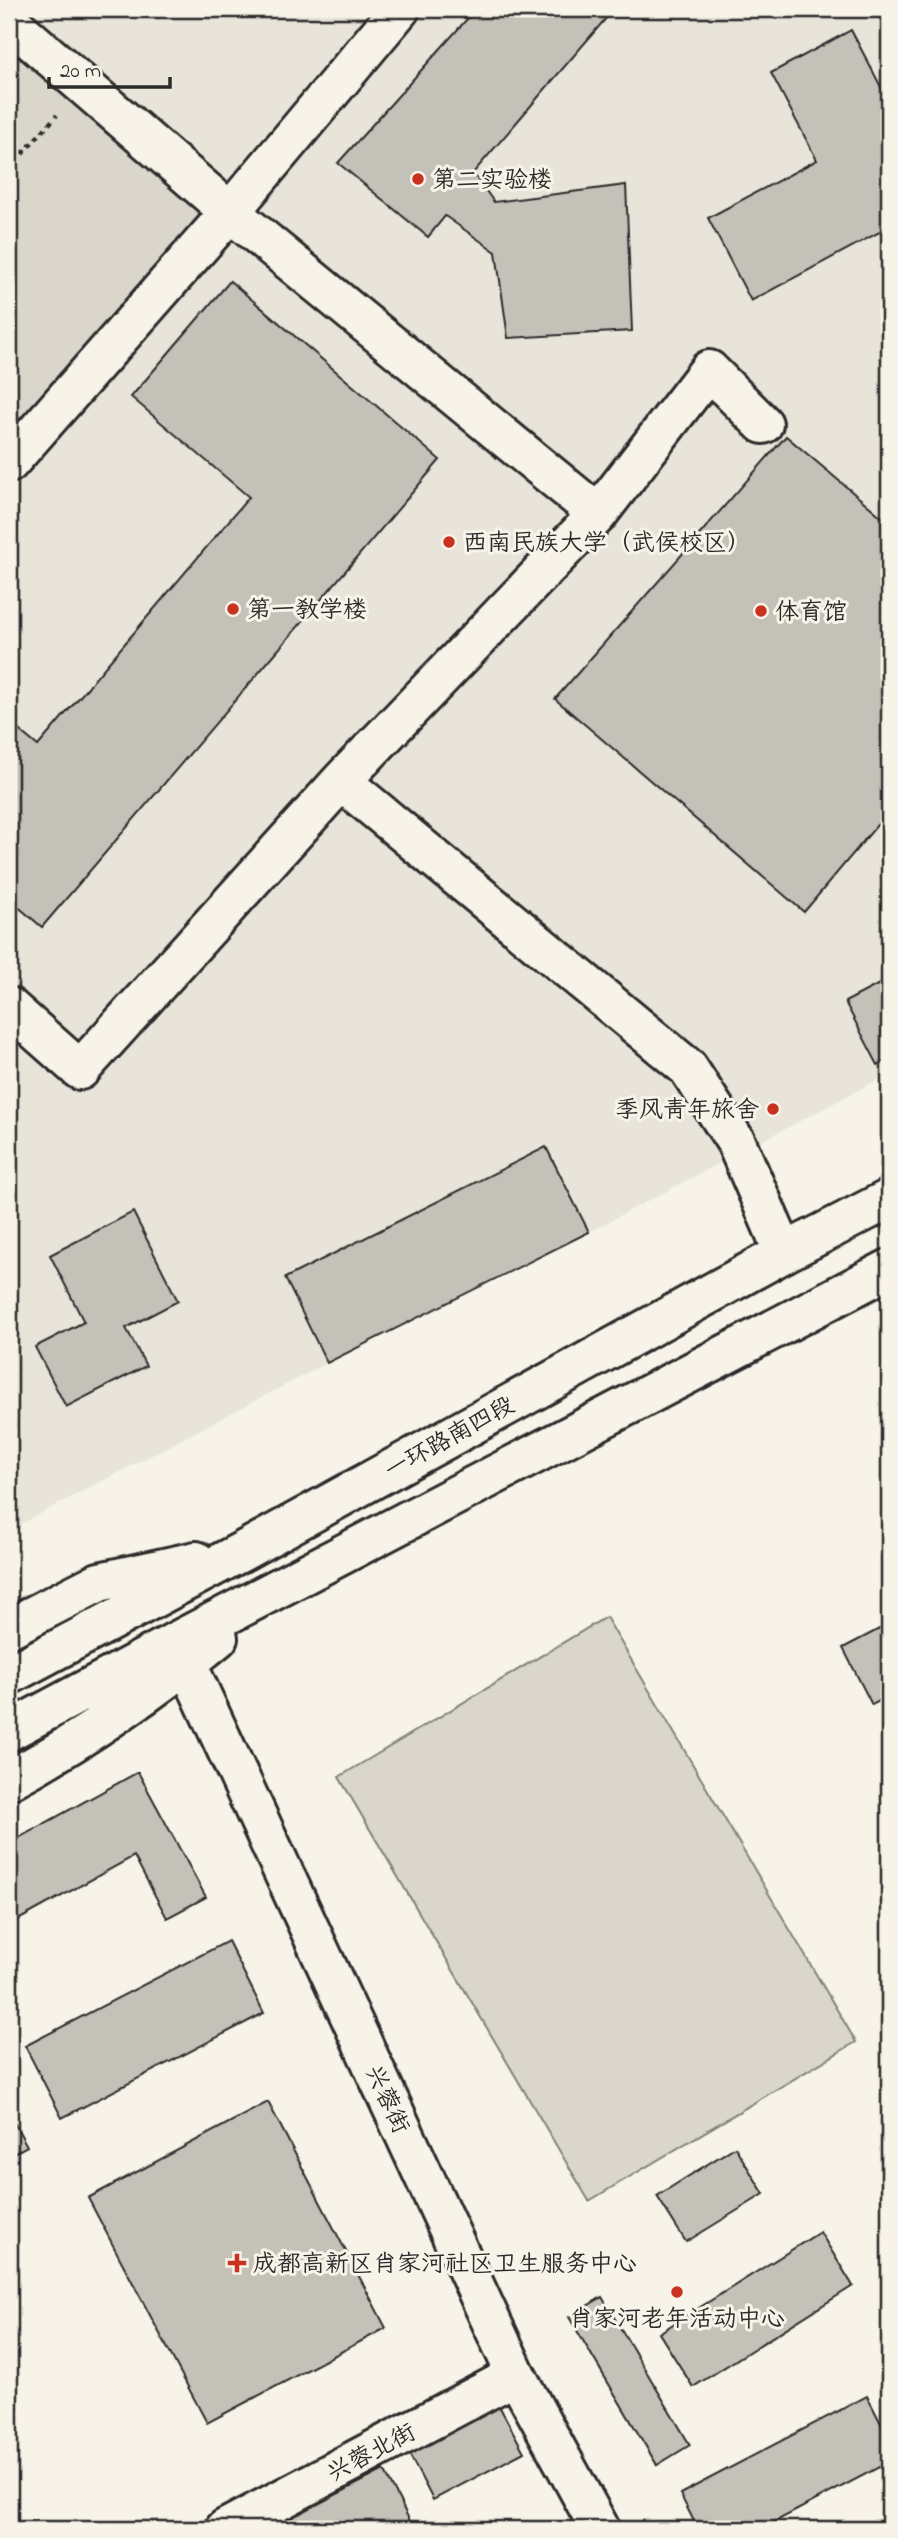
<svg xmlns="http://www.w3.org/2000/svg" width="898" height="2538" viewBox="0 0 898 2538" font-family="'Indie Flower','LXGW WenKai TC',sans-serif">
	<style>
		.built { fill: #e8e4da }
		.green { fill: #dad6cc; stroke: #82807c; stroke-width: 2 }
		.building { fill: #c4c1b9; stroke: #2b2b2b; stroke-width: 2 }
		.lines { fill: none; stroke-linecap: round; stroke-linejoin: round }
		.street-casing { stroke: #2b2b2b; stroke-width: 44 }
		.primary-casing { stroke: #2b2b2b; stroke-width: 44 }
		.path { stroke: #2b2b2b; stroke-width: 4.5; stroke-dasharray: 5 5; stroke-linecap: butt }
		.street { stroke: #f7f3e8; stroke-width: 38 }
		.primary { stroke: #f7f3e8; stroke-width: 38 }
		.poi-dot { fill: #c8321e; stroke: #f7f3e8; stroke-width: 2.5 }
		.labels { text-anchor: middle; stroke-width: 6; stroke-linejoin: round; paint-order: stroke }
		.poi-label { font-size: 24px; fill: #2b2b2b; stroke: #f7f3e8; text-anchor: start }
		.street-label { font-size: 24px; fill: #2b2b2b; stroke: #f7f3e8 }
	</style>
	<rect width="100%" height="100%" fill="#f7f3e8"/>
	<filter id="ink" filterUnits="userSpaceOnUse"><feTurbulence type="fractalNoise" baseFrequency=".0143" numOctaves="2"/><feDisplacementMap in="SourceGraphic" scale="14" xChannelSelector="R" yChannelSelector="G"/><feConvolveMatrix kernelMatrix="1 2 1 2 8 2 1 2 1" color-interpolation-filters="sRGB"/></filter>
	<g filter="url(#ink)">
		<path class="built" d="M9,9H889V1074L589,1232L327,1363L9,1530Z"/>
		<path class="green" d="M9,21L230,212L9,463Z
			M606,1617L856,2042L589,2201L339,1777Z"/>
		<path class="building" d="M476,9H614L473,173L494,202L626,185L632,331L508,338L496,252L445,216L428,237L338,163Z
			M851,30L889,102V227L751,301L708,218L817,160L771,73Z
			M230,281L440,460L42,927L9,899V722L38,746L249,497L131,397Z
			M786,436L889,523V811L804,912L555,699Z
			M889,979V1059L878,1065L845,1002Z
			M546,1147L589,1232L327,1363L285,1278Z
			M133,1212L178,1301L126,1328L146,1366L66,1407L35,1347L84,1322L50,1255Z
			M889,1624V1696L872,1705L843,1648Z
			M138,1772L206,1897L167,1918L134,1856L9,1925V1843Z
			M228,1941L264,2013L62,2118L25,2046Z
			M268,2102L386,2328L207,2423L88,2198Z
			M9,2113L27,2146L9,2156Z
			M735,2147L764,2194L686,2242L657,2196Z
			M820,2232L853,2286L693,2387L659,2333Z
			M602,2297L690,2445L657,2465L569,2317Z
			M867,2396L889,2439V2462L761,2529H698L680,2494Z
			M497,2402L524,2452L433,2500L407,2450Z
			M384,2470L414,2529H269Z"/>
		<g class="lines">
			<defs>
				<path id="street" d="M9,21L230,212L598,514
					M9,463L230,212L400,9
					M341,781L688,1068L736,1142L784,1253
					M9,1007L80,1070L341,781L598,514L709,370L763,424
					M187,1664L516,2375L600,2529
					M225,2529L516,2375"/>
				<path id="primary" d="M9,1628L99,1582L196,1561
					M9,1675L243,1551L784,1253L889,1199
					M9,1731L173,1643L889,1269
					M9,1780C79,1742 157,1689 218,1638"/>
			</defs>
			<use href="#street" class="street-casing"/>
			<use href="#primary" class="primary-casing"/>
			<path class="path" d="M9,169L57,115"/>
			<use href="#street" class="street"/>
			<use href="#primary" class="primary"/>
		</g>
	</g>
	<g class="poi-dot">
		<circle cx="418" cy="179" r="7"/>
		<circle cx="449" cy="542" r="7"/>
		<circle cx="233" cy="609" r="7"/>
		<circle cx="761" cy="611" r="7"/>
		<circle cx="773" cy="1109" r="7"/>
		<path d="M233.5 2252.5h7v7h7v7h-7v7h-7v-7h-7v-7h7z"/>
		<circle cx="677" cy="2292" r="7"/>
	</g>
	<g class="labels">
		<g class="poi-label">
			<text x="432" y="187">第二实验楼</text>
			<text x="463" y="550">西南民族大学（武侯校区）</text>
			<text x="247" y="617">第一教学楼</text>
			<text x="775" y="619">体育馆</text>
			<text x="759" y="1117" text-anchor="end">季风青年旅舍</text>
			<text x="253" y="2271">成都高新区肖家河社区卫生服务中心</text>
			<text x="677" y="2326" text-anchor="middle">肖家河老年活动中心</text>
		</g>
		<g class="street-label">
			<text transform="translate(449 1437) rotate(-29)" y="8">一环路南四段</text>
			<text transform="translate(388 2099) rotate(65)" y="8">兴蓉街</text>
			<text transform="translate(371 2452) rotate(-28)" y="8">兴蓉北街</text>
		</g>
	</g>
	<rect width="898" height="2538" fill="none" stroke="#f7f3e8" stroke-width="35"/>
	<rect x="18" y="18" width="863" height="2503" fill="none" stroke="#2b2b2b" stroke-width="2.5" filter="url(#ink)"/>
	<path d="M49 77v10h121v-10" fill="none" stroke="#2b2b2b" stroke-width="3.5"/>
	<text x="60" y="77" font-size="21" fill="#2b2b2b" stroke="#f7f3e8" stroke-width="5" paint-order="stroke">20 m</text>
</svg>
